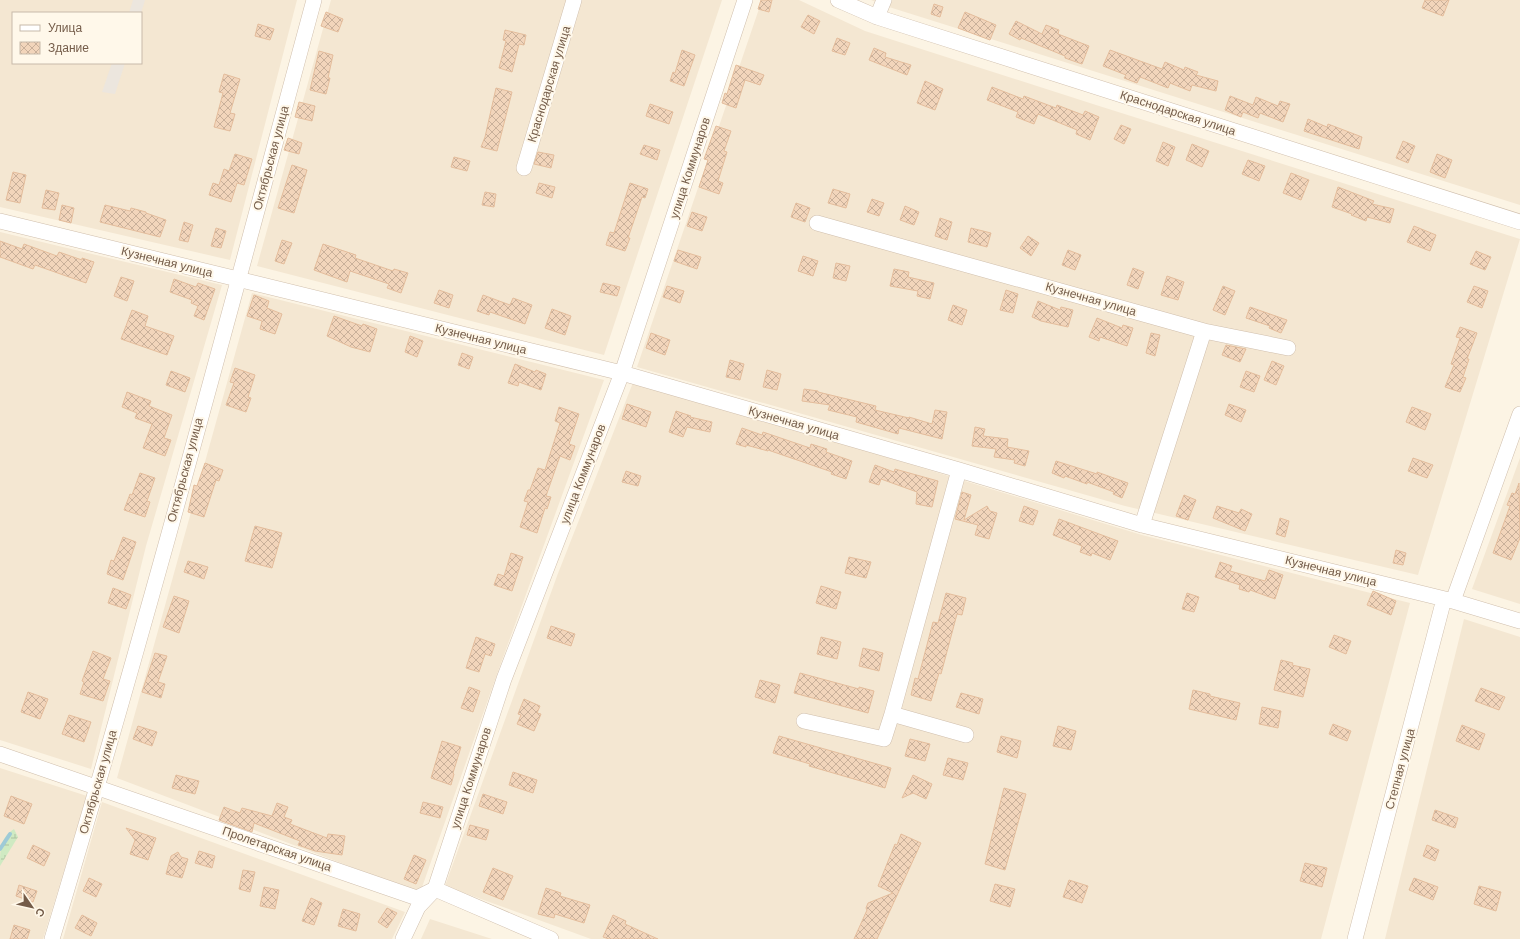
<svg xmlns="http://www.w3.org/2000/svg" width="1520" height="939" viewBox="0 0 1520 939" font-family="Helvetica,sans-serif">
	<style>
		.residential { fill: #f4e7d2; fill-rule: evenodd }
		.industrial { fill: #ece6de }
		.wetland { fill: url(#wetland-marsh) }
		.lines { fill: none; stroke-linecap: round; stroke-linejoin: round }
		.stream { stroke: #9ecad7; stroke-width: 4 }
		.building { fill: url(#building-cross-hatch); stroke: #e4bd9c }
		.minor-casing { stroke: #d0bfad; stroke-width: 16 }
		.minor { stroke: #fff; stroke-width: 15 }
		.labels { text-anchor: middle; stroke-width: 4; stroke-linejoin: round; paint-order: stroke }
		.street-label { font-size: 12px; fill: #745c49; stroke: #fff8ea }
	</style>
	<defs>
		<pattern id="wetland-marsh" width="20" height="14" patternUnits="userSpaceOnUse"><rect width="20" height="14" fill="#cfeac2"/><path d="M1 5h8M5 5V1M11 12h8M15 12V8" fill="none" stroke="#adc1a0"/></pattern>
		<pattern id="building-cross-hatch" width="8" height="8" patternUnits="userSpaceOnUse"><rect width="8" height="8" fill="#f2d5bb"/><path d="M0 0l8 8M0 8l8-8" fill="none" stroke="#c9b09a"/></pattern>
	</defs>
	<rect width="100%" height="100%" fill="#fcf4e4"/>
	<path class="residential" d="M0,0H297L230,260L0,207ZM13,13H141V63H13Z
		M331,0H722L604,355L257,266Z
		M762,0H799L865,31L1096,105L1520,239L1418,575L1125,506L637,367Z
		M871,0H1520V205L889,7Z
		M0,232L222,285L146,546L91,769L0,740Z
		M252,293L604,380L497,674L420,893L117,778Z
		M634,380L1142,535L1410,603L1321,939H591L445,886L557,576Z
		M1520,458V604L1472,589Z
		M1464,619L1520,637V939H1385Z
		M0,768L87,796L43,939H0Z
		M102,802L405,912L392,939H63Z
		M430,919L492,939H421Z"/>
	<path class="industrial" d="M133,0H145L141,13H129Z
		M112,63H125L115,94L102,92Z"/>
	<path class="wetland" d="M14,829L18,837L0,866C0,849 0,838 14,829Z"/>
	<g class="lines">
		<path class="stream" d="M0,849L10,834"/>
	</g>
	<path class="building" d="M761,0H772L769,12L758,9Z
		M1425,0H1449L1443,16L1422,8Z
		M934,4L943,7L940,17L931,14Z
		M326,12L343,19L338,32L321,26Z
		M965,12L996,25L990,40L958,28Z
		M808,15L820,21L814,34L801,27Z
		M1016,21L1042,34L1046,25L1059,30L1058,34L1089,46L1082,64L1065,58V56L1021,38L1020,40L1009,34Z
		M258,24L274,29L270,40L255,36Z
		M505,30L526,35L524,45L519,44L512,72L499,68L506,41L503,40Z
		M837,38L850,43L845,55L832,51Z
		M874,48L886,53L885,57L911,65L907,75L869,60Z
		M682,50L695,55L684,86L670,81L673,72L675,73Z
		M1110,50L1162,69L1165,62L1184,70L1185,67L1198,72L1196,75L1218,81L1216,91L1192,85L1190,91L1170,83L1168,88L1140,77L1137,83L1124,78L1126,75L1103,66Z
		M319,51L333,55L328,78H330L326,94L310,90Z
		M736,65L764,75L760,85L745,80L736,108L722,103L725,93L727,94Z
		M224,74L240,79L230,113L235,114L230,131L214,127L223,93L219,92Z
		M925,81L943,89L935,110L917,103Z
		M992,87L1023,99L1024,96L1056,108L1057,105L1083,115L1085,111L1099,117L1090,140L1076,134L1077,130L1038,114L1034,124L1016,117L1018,112L987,100Z
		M496,88L512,92L497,151L481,147L485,137Z
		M1230,96L1253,105L1256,97L1278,106L1280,101L1290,104L1283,122L1260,113L1258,118L1243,112L1241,117L1225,110Z
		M299,102L315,106L312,121L295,117Z
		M650,104L673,112L669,124L646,116Z
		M1308,119L1327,127L1328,124L1362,137L1359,149L1304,131Z
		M1121,125L1131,129L1124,144L1114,139Z
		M716,126L731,131L724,151L727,152L718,181L723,183L719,194L699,187L708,160L704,159Z
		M288,138L302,143L299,154L284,150Z
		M1403,141L1415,146L1408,163L1396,158Z
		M1163,142L1175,147L1168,166L1156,161Z
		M1192,144L1209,151L1202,167L1186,160Z
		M644,145L660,150L657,160L640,154Z
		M538,152L554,155L551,168L534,164Z
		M235,154L252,159L244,185L237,183L231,202L209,195L213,183L219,185L224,169L229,171Z
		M1437,154L1452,160L1445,178L1430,172Z
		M454,157L470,161L467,171L451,167Z
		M1248,160L1265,166L1259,181L1242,174Z
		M292,165L307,170L294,213L278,208Z
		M13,172L26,175L20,203L6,200Z
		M1291,173L1309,180L1301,200L1283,193Z
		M539,183L555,187L552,198L536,193Z
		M630,183L648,189L645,198L642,197L628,238H630L625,251L606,245L610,232L614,233Z
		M1338,187L1374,201L1372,204L1394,209L1390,223L1367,217L1366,221L1351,215L1352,214L1332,207Z
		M833,189L850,194L846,208L828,203Z
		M46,190L59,193L55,210L42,208Z
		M485,192L496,194L494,207L482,205Z
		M872,199L884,203L879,216L867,212Z
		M796,203L810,208L805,222L791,217Z
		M62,205L74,208L71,223L59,220Z
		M105,205L130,211L131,208L146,212V213L166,220L160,237L100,222Z
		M905,206L919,212L914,225L900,220Z
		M692,212L707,217L702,231L687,226Z
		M940,218L952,222L947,240L935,236Z
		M184,222L193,225L188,242L179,240Z
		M1414,226L1436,235L1430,251L1407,242Z
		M216,228L226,231L221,248L211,246Z
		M971,228L991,233L987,247L968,242Z
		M1028,236L1039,243L1031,256L1020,248Z
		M282,240L292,243L284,264L275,261Z
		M0,241L22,249L24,244L57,256L59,252L82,260V258L94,262L86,283L35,265L33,269L0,257Z
		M323,244L356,255L355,258L393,271L394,269L408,273L401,293L387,288L389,284L350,271L347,282L314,270Z
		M678,250L701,257L697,269L674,261Z
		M1068,250L1081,255L1075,270L1062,265Z
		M1476,251L1491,257L1485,270L1470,264Z
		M803,256L818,261L813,276L798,271Z
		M836,263L850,266L846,281L833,278Z
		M1133,268L1144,272L1138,289L1127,285Z
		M894,269L909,272L908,277L934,283L930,299L917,296L918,291L890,286Z
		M1167,276L1184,282L1178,300L1161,295Z
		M121,277L134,281L127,301L114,296Z
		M174,279L196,287L198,283L215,289L204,320L194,316L198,306L191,303L192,300L170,292Z
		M603,283L620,287L617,296L600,292Z
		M667,286L684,291L680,303L663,297Z
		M1223,286L1235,291L1225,315L1213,310Z
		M1474,286L1488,291L1482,308L1467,302Z
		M439,290L453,295L449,308L434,303Z
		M1006,290L1018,294L1013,313L1000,310Z
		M254,295L269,301L267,308L282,314L275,334L260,329L262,321L247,316Z
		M483,295L510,305L513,298L532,305L525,324L490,312L489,315L477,311Z
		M1038,301L1060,310L1061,307L1073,310L1068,327L1041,321L1032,317Z
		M953,305L967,310L962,325L948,320Z
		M1250,307L1287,320L1281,333L1269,328L1270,326L1246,318Z
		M552,309L571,316L565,335L545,328Z
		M132,310L148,316L145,326L174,336L167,355L121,339Z
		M334,316L362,326L363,324L377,329L370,352L351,347L327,336Z
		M1097,318L1122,328L1123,325L1133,328L1127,346L1100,337L1099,341L1089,337Z
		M1460,327L1477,333L1467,359H1469L1463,377L1466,378L1460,392L1445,387L1454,365L1451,364L1460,338L1456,337Z
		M651,333L670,340L665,355L646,348Z
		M1151,333L1160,335L1155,356L1146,353Z
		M410,336L423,341L417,357L405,352Z
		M1226,345L1246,349L1240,362L1222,355Z
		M462,353L473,357L469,369L458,365Z
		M730,360L744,364L740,380L726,377Z
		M1272,361L1284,366L1276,385L1264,380Z
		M515,364L535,372L536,370L546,374L541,390L519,382L518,386L508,383Z
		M235,368L255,375L248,397L251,398L246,412L226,405L234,383L230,382Z
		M767,370L781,374L777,390L763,387Z
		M171,371L190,378L185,392L166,385Z
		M1246,371L1260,376L1254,392L1240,387Z
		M804,389L818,391V392L876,406L875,410L909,418V417L932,424L935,410L947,412L942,439L899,428L898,434L856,422L857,417L828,410L830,405L802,401Z
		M127,392L151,401L149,406L172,415L164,438L171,440L165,456L143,448L152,424L135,418L137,413L122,407Z
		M627,404L651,412L646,427L622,419Z
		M1229,404L1246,410L1241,422L1225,415Z
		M559,407L579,414L569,444L575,446L570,460L560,456L546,496L551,497L547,509L545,508L537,533L520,527L528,502L524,501L528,490H530L538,468L545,470L560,423L555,421Z
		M1412,407L1431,414L1425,430L1406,422Z
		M676,411L691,416L690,417L712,422L710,432L687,427L683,437L669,432Z
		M975,427L985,429L983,436L1008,439L1007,447L1029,451L1025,466L1014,463L1015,460L994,457L996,449L972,446Z
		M742,428L762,435L763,432L810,448L811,444L827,449L826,452L852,461L846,479L831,474L832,472L768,450V451L746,445V447L736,444Z
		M1413,458L1433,465L1427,478L1408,471Z
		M1056,461L1097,474V472L1128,483L1122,498L1113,494L1114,492L1087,482V484L1065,476L1064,478L1052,473Z
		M205,463L223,470L219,481L216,480L204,517L188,512L194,485L197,486Z
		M875,465L894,472L895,469L938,481L932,507L916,504L917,492L881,479L879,485L869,482Z
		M626,471L641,476L638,486L622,482Z
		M140,473L155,478L147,501L150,502L145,517L124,510L130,494L132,495Z
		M1519,483L1520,538L1511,560L1493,553L1510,506L1507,505L1512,493L1515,494Z
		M962,492L971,495L964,520L987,506L990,511L997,513L989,539L975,535L978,525L955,519Z
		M1184,495L1196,500L1188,520L1176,516Z
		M1024,506L1038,511L1033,525L1019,521Z
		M1217,506L1239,513L1241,509L1252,514L1245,531L1213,518Z
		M1280,518L1289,521L1285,537L1276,534Z
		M1059,519L1118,541L1110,560L1092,553L1091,556L1080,552L1082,546L1053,535Z
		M255,526L282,533L272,568L245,561Z
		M123,537L136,542L123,580L107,574L111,560L114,561Z
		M1396,550L1406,553L1403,565L1393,563Z
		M511,553L523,557L512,591L494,585L498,574L504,576Z
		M849,557L871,562L866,578L845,573Z
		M188,561L208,567L204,579L184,572Z
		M1220,562L1232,566L1230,571L1265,581L1269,570L1283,575L1275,599L1250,590L1249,592L1239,589L1240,585L1215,577Z
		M821,586L841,592L836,609L816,603Z
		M113,588L131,595L126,609L108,603Z
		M1373,591L1396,601L1391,615L1367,605Z
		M946,593L966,598L962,615L957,614L941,674L939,673L931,701L911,695L915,678L918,679L933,622L938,623Z
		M1187,593L1199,597L1194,612L1182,609Z
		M174,596L189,601L179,633L163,627Z
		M551,626L575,634L571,646L547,638Z
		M1334,635L1351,641L1346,654L1329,647Z
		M476,637L495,644L491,656L485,654L479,672L466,668Z
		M821,637L841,642L837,659L817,654Z
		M863,648L883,653L879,671L859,666Z
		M93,651L111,658L103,679L110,681L103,701L80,694L84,682L82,681Z
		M155,653L167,656L158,682L165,684L161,698L142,692Z
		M1281,660L1293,663L1292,665L1310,669L1303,697L1274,690Z
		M800,673L859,689V687L874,691L868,713L794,693Z
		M760,680L780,685L775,703L755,697Z
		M469,687L480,691L473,712L461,708Z
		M1481,688L1505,697L1499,710L1475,701Z
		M1193,690L1210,694V696L1240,703L1236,720L1189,709Z
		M28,692L48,699L40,719L21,712Z
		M961,693L983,699L979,714L956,707Z
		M524,699L540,706L537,713L541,714L534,731L517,724L521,715L518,714Z
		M1262,707L1281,711L1278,728L1259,724Z
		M69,715L91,722L84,742L62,734Z
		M1333,724L1351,731L1347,741L1329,734Z
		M1462,725L1485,734L1479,750L1456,741Z
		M138,726L157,732L152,746L133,739Z
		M1058,726L1076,731L1071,750L1053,746Z
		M779,736L891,768L885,788L809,766L810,764L773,753Z
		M1001,736L1021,741L1017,758L997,752Z
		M910,739L930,744L925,761L905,756Z
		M442,741L461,747L453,773L454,774L451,785L431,778Z
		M948,758L968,763L963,780L943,775Z
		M513,772L537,780L533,793L509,785Z
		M176,775L199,781L195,794L172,788Z
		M913,775L932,784L926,799L913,793L902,798Z
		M1004,788L1026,794L1005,870L985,864Z
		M483,794L507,802L503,814L479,806Z
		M11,796L32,804L24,824L4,816Z
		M423,802L443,807L440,818L420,813Z
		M277,803L288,807L284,817L292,820L290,824L327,838L328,834L345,836L342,855L315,851L298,845L300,841L254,823L252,832L219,820L224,807L240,813L242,808L272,816Z
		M1435,810L1458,818L1455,828L1432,820Z
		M470,825L489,830L486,840L467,835Z
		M126,828L156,838L148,860L130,854L135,840Z
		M901,834L921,843L877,939H854L867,910L866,908L868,903L893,893L878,886L895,844L897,845Z
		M33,845L50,853L44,866L27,858Z
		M1427,845L1439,850L1435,861L1423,856Z
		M199,851L215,856L212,868L195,863Z
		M178,852L181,857L188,859L182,878L166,874L171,856Z
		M414,855L426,860L416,884L404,879Z
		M1305,863L1327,868L1322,887L1300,881Z
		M493,868L513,876L503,900L483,892Z
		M243,870L255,872L250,892L239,889Z
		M89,878L102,884L96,897L83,891Z
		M1414,878L1438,887L1433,900L1409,890Z
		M1069,880L1088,886L1082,903L1063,897Z
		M995,884L1015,889L1010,907L990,901Z
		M19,885L37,891L33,902L16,896Z
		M1479,886L1501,892L1496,911L1474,904Z
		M264,887L279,890L275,909L260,906Z
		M546,888L561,893L560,896L590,905L584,923L555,914L554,918L538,914Z
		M311,898L322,903L314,925L302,921Z
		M387,908L397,913L387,928L378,922Z
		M343,909L360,914L356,931L338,926Z
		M82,915L97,923L91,936L75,928Z
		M613,915L626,921L625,924L658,939H609L603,937Z
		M14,925L30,930L27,939H10Z"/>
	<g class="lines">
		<defs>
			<path id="minor" d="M838,0L877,17L1520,222
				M877,17L884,0
				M524,168L574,0
				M0,221L622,373L959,470L1142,525L1453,601L1520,621
				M817,223L1204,331L1142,525
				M1204,331L1288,348
				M1453,601L1520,414
				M892,714L959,470
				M804,721L884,739L892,714L966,735
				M0,754L417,898L435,889L551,939
				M52,939C146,628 229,314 314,0
				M403,939L418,907L435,889L504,679L622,373L745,0
				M1355,939L1444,599"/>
		</defs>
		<use href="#minor" class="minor-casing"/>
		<use href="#minor" class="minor"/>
	</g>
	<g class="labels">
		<g class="street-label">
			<text transform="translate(549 84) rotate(-73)" y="4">Краснодарская улица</text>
			<text transform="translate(1178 113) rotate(18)" y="4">Краснодарская улица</text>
			<text transform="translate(271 158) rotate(-75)" y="4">Октябрьская улица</text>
			<text transform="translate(690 168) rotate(-72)" y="4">улица Коммунаров</text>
			<text transform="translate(167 262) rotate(14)" y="4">Кузнечная улица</text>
			<text transform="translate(1091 299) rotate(16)" y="4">Кузнечная улица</text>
			<text transform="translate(481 339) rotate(14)" y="4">Кузнечная улица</text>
			<text transform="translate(794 423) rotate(16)" y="4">Кузнечная улица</text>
			<text transform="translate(185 470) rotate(-75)" y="4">Октябрьская улица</text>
			<text transform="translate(583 474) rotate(-69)" y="4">улица Коммунаров</text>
			<text transform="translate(1331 571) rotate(14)" y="4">Кузнечная улица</text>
			<text transform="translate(1400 769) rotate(-75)" y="4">Степная улица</text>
			<text transform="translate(471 778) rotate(-72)" y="4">улица Коммунаров</text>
			<text transform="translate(98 782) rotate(-74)" y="4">Октябрьская улица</text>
			<text transform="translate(277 849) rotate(19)" y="4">Пролетарская улица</text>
		</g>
	</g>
	<rect x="12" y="12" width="130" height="52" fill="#fff8ea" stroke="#c7baaa"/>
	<rect x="20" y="25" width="20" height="6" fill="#ffffff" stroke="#c7baaa"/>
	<text x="48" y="32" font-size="12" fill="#745c49">Улица</text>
	<rect x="20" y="42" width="20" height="12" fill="url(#building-cross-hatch)" stroke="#c7baaa"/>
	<text x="48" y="52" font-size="12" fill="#745c49">Здание</text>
	<g transform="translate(32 907) rotate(124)" stroke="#fff8ea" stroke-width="3" paint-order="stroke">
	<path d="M0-3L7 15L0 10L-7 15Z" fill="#745c49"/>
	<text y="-6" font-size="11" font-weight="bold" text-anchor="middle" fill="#745c49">С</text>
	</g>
</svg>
